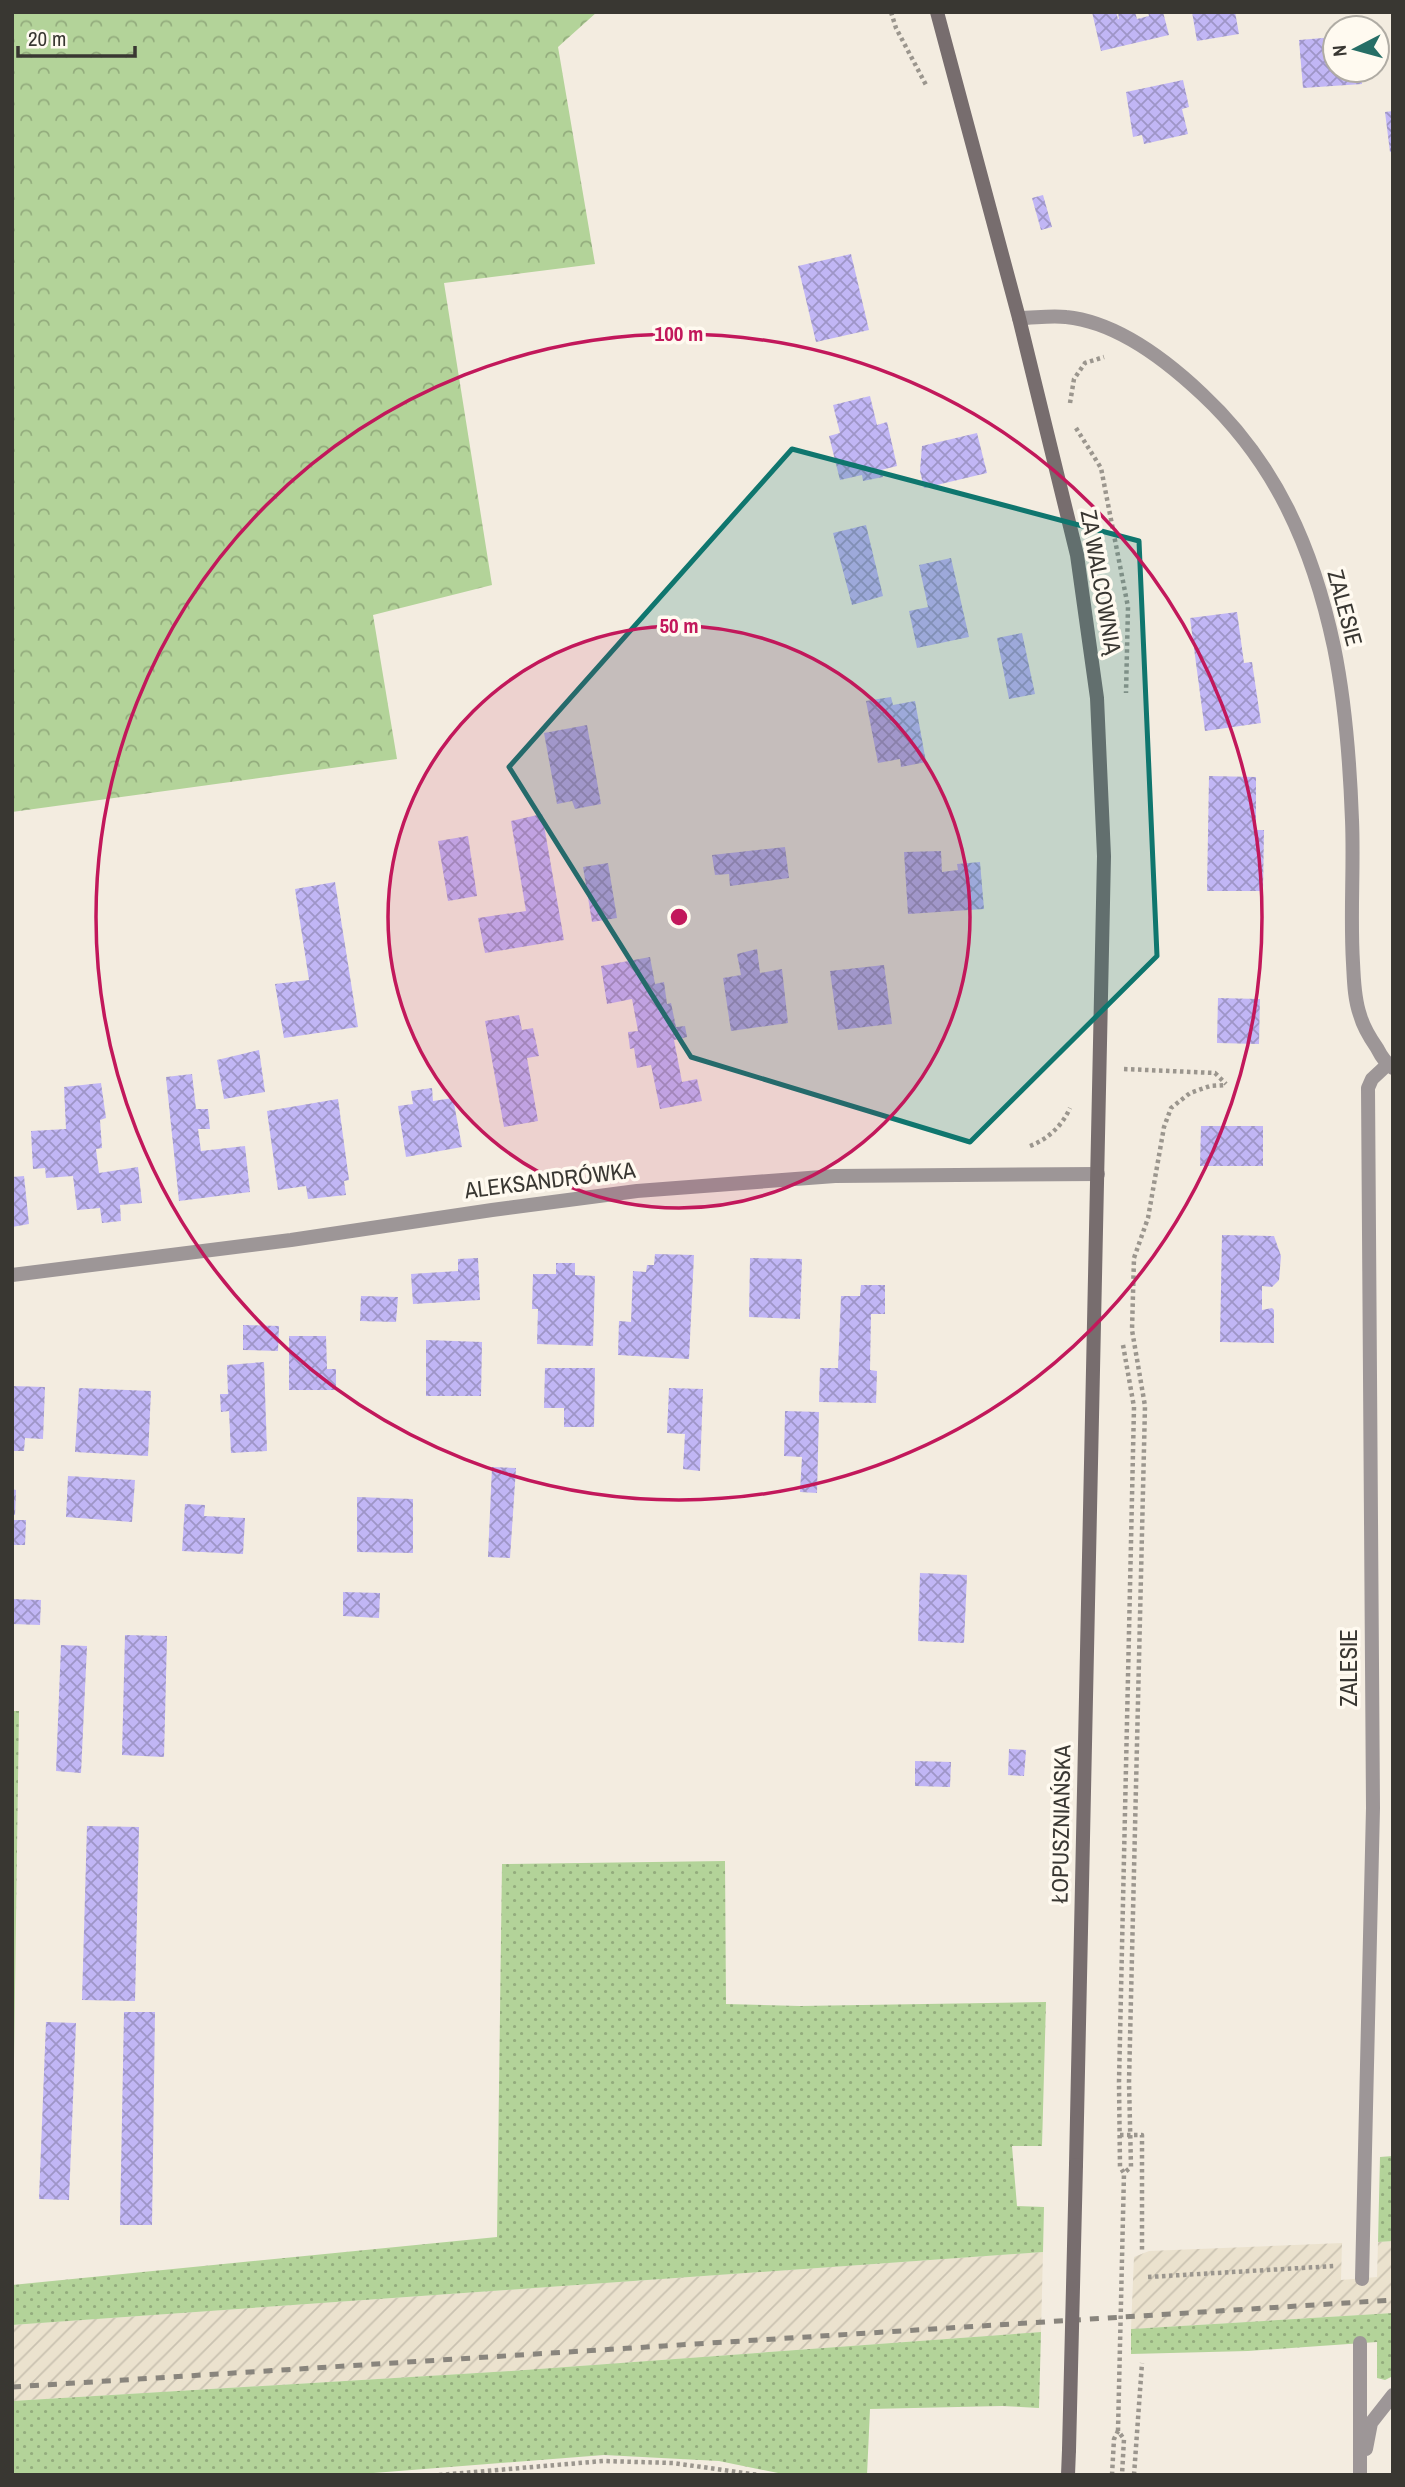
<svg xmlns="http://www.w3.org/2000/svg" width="1405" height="2487" viewBox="0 0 1405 2487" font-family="'Archivo Narrow',sans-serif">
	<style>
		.industrial { fill: url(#industrial-furrows) }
		.grass { fill: url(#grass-dots) }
		.forest { fill: url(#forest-crowns) }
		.building { fill: url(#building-cross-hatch) }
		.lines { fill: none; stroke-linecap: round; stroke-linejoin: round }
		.path { stroke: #9b968e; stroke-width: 4.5; stroke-dasharray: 3.5 3.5; stroke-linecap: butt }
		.street { stroke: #9d9697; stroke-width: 14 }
		.secondary { stroke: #776d6e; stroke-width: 14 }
		.rail { stroke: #89857d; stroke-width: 5; stroke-dasharray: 9 9; stroke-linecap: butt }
		.path-bridge { stroke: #9b968e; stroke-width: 4.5; stroke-dasharray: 3.5 3.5; stroke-linecap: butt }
		.secondary-bridge { stroke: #776d6e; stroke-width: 14 }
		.marked { fill: #0f766e; fill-opacity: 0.2; stroke: #0f766e; stroke-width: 5; stroke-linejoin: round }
		.ring { fill: none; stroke: #c2185b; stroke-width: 3.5 }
		.labels { text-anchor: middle; stroke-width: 7; stroke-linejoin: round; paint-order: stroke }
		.street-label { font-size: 23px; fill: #393732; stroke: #fffaf0 }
		.centre { fill: #c2185b; stroke: #fffaf0; stroke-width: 3.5 }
		.ring-label { font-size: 21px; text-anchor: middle; font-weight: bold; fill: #c2185b; stroke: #fffaf0; stroke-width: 7; stroke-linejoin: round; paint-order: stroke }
	</style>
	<defs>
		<pattern id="industrial-furrows" width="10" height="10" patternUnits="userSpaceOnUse" patternTransform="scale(1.75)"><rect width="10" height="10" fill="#ebe2ce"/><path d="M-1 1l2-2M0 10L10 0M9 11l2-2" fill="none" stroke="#cac2b1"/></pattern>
		<pattern id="grass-dots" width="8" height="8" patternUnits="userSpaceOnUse" patternTransform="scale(1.75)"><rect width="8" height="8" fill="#b3d399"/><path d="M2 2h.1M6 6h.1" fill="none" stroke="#93ac7d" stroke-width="1.8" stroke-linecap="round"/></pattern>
		<pattern id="forest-crowns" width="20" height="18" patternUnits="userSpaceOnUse" patternTransform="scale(1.75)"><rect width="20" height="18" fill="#b3d399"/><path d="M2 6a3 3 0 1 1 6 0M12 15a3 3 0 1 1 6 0" fill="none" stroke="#93ac7d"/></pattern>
		<pattern id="building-cross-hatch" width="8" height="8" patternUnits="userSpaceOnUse" patternTransform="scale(1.75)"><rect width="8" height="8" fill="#c1b6f5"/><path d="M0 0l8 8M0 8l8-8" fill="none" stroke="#9e95c7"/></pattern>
	</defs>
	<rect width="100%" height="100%" fill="#f3ece0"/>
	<path class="industrial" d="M1393,2241V2313L1131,2329L1134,2257L1149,2251L1342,2243L1341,2280L1377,2277L1378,2242Z
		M1043,2252L1041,2332L511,2371L12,2401V2325Z"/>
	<path class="grass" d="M12,1711H19L12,2198Z
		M725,1861L726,2004L800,2006L1046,2002L1042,2146H1012L1017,2206L1044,2207L1043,2252L12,2325V2285L497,2237L502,1864Z
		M1393,2156V2241L1378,2242L1380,2157Z
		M1393,2313V2376L1385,2380L1377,2378V2342L1248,2351L1131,2354V2329Z
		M1041,2332L1039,2408L1002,2406L870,2409L867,2475H788L719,2461L604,2455L348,2475H12V2401L511,2371Z"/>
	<path class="forest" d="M12,12H597L558,47L595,264L444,283L492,585L373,615L397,759L12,812Z"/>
	<path class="building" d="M1092,12H1116L1118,19H1119L1118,12H1135L1137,19L1149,16L1148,12H1163L1169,35L1101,51Z
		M1192,12H1235L1239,34L1197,41Z
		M1335,37V70H1361L1362,84L1303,88L1299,40Z
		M1183,80L1189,107L1182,109L1188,134L1144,144L1142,135L1133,137L1126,92Z
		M1393,111V151L1390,152L1385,112Z
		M1043,195L1052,227L1041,230L1032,198Z
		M851,254L869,330L816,342L798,266Z
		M870,396L877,425L887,422L897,466L881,470L883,477L863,481L862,475L840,480L829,436L840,433L833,405Z
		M977,433L987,473L924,488L920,471L922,446Z
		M866,525L883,596L852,605L833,533Z
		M951,558L969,637L917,648L909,611L928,607L919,565Z
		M1237,612L1244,663L1252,662L1261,723L1205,731L1190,618Z
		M1022,633L1035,694L1009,699L997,638Z
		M891,697L893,705L915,701L926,762L901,767L900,759L878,763L866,701Z
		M587,725L601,804L575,809L572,801L557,804L544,733Z
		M1209,776L1256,777V830H1264L1263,891H1207Z
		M542,814L564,940L485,953L478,918L526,911L511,821Z
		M468,836L477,896L448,901L438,841Z
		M785,847L789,878L730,886L729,874L715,875L712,855Z
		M941,851L942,872L958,870L957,864L980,862L984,909L908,914L904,852Z
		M608,863L617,918L592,922L583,867Z
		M335,882L358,1027L284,1038L275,984L309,980L295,889Z
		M757,949L760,973L782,969L788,1023L731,1031L723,978L741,975L737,954Z
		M650,957L655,984L664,982L667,1004L671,1003L676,1027L685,1026L687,1037L674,1040L682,1082L697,1079L702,1101L660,1109L651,1065L637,1068L634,1048L630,1049L628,1032L638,1031L632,999L607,1004L601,966Z
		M884,965L892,1024L838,1030L830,971Z
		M1218,998L1260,999L1259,1044L1217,1043Z
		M519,1015L522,1030L533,1028L539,1056L527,1058L538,1121L504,1127L485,1021Z
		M259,1050L265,1092L224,1099L217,1060Z
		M192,1074L196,1109H208L210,1129H198L201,1151L245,1146L250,1192L179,1201L166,1077Z
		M101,1083L106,1118L100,1120L102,1148L96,1149L99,1173L138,1167L142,1203L120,1205L121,1221L102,1223L100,1208L77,1210L73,1176L46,1178L45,1168L33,1169L31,1131L66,1129L64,1087Z
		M432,1088L433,1101L453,1098L462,1147L406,1157L398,1106L413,1104L411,1091Z
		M338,1099L349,1180L344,1181L346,1195L308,1199L306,1186L278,1190L267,1111Z
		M1201,1126H1263V1166H1200Z
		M24,1176L29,1224L12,1227V1177Z
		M1222,1235L1274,1236L1281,1256L1279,1280L1272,1287L1262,1286V1310L1272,1308L1274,1310V1343L1220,1342Z
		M655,1254L694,1255L689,1359L618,1355L619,1321L631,1322L633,1271L646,1272L647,1265H654Z
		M478,1258L480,1300L413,1304L411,1274L458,1271V1259Z
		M750,1258L802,1259L800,1319L749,1317Z
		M556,1263H575V1275L595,1276L593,1346L537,1344L538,1309H532L533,1274H556Z
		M861,1285H885V1314H871L870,1370L877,1371L876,1403L819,1402L820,1368H838L841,1296H860Z
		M361,1296L398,1297L396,1322L360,1321Z
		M243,1325L279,1326L278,1351L243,1350Z
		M289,1336H326L327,1369H336V1390H289Z
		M426,1340L482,1342L481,1396H426Z
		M264,1362L267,1451L231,1453L229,1411L221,1412L220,1394H228L227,1365Z
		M545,1368H595L594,1427H564V1408H544Z
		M12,1386L45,1387L43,1439L25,1438L24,1451H12Z
		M79,1388L151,1391L148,1456L75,1452Z
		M669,1388L703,1389L700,1471L683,1469L685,1434L667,1433Z
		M785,1411L819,1412L817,1493L800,1492L802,1457L784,1456Z
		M492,1467L516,1468L510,1558L488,1557Z
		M68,1476L135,1480L132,1522L66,1517Z
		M12,1489L16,1490L15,1515H12Z
		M357,1497L413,1499V1553L357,1552Z
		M185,1504L205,1505L204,1516L245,1518L243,1554L182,1551Z
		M12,1520H26L25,1545H12Z
		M920,1573L967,1575L964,1643L918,1641Z
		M343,1592L380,1593L379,1618L343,1616Z
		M12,1599L41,1600L40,1625L12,1624Z
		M125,1635L167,1636L164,1757L122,1755Z
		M61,1645L87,1646L81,1773L56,1771Z
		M1009,1749L1026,1750L1024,1776L1008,1775Z
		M915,1761L951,1762L950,1787L915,1786Z
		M87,1826L139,1827L135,2001L82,2000Z
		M124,2012H155L152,2225H120Z
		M46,2022L76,2023L69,2200L39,2199Z"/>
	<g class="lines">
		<path class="path" d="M891,12L896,28L926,85
			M1070,403L1074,379L1085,363L1104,357
			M1076,428L1101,468L1128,607L1126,693
			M1124,1069L1215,1073L1226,1084
			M1030,1146C1048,1139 1062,1126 1070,1108
			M1123,1345L1134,1407L1119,2082L1120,2167L1124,2173L1131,2167L1129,2082L1145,1406L1132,1330L1134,1258L1148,1218L1164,1127L1171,1108L1190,1093L1210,1086L1226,1085
			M1120,2135H1142V2250
			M1148,2277L1335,2266
			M439,2475L603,2461L673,2463L759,2475
			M1112,2475L1114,2439L1118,2431L1124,2439L1122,2475
			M1134,2475L1142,2363"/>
		<path class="street" d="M1019,318C1034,318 1051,315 1066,317C1117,322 1166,360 1202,394C1276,463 1313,548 1334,647C1345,701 1350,765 1352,820C1354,868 1350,915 1353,963C1354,980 1354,998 1360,1015C1363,1026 1370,1038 1377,1048C1381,1056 1385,1063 1393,1068
			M12,1275L291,1240L492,1210L637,1191L835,1176L1098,1174
			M1362,2279L1373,1808L1368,1088L1372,1079L1387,1065
			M1366,2449L1371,2423L1393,2395
			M1360,2475V2343"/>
		<path class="secondary" d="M937,12L1019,318L1077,555L1097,698L1104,856L1076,2165
			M1068,2475L1069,2450"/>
		<path class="rail" d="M12,2387L1393,2300"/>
		<path class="path-bridge" d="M1118,2431L1124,2173"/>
		<path class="secondary-bridge" d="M1069,2450L1076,2165"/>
	</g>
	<path class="marked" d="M792,449L1139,541L1157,956L970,1142L691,1057L509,767Z"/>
	<circle cx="679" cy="917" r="291" fill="#c2185b" fill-opacity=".12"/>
	<g class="ring">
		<circle cx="679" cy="917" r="291"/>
		<circle cx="679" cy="917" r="583"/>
	</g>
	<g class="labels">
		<g class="street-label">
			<text transform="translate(1101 582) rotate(80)" y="8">ZA WALCOWNIĄ</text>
			<text transform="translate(1345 608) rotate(75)" y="8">ZALESIE</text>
			<text transform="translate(550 1180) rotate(-7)" y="8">ALEKSANDRÓWKA</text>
			<text transform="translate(1349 1668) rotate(-90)" y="8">ZALESIE</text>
			<text transform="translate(1061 1824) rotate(-89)" y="8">ŁOPUSZNIAŃSKA</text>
		</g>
	</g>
	<circle cx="679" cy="917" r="10" class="centre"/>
	<g class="ring-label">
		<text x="679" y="341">100 m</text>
		<text x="679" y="633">50 m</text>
	</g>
	<rect width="1405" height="2487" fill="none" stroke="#393732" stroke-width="28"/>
	<g transform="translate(1356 49) rotate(264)"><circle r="33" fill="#fffaf0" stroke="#b0aca4" stroke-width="2"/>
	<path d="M0-5L12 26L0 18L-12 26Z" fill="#266e66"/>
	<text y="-10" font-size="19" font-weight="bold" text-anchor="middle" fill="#393732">N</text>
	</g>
	<path d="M18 46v10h117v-10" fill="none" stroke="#393732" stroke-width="3.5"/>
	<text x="28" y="46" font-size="21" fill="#393732" stroke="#fffaf0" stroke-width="5" paint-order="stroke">20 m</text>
</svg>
